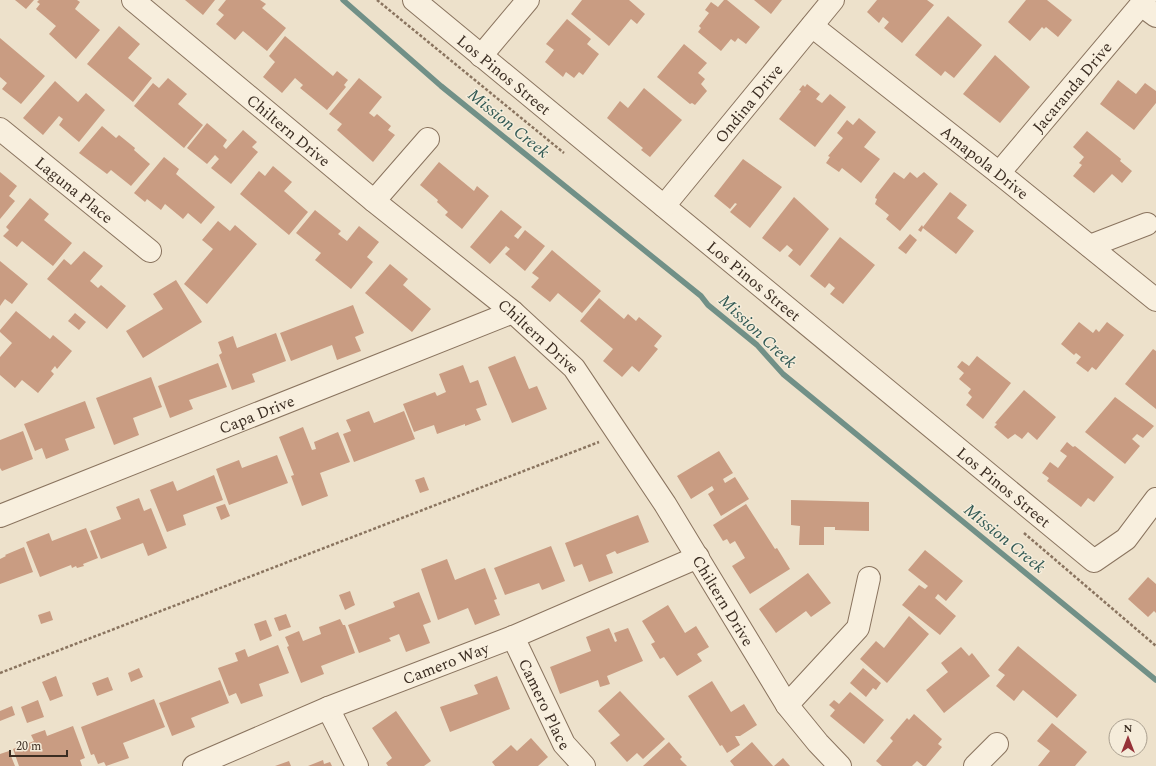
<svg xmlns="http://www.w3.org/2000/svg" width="1156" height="766" viewBox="0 0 1156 766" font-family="Spectral,serif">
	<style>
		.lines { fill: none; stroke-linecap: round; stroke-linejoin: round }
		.stream { stroke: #719087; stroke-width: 5.5 }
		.building { fill: #c99c82 }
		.minor-casing { stroke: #8a745f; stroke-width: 24 }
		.path { stroke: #8a745f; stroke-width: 2.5; stroke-dasharray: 3 2; stroke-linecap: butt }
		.minor { stroke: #f8efde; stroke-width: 22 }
		.labels { text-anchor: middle; stroke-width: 3; stroke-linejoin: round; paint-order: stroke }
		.street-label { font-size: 16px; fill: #3b2d22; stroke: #f5ecda }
		.water-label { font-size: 17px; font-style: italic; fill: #325a55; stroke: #f5ecda }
	</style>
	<rect width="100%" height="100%" fill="#ede1cb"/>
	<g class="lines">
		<path class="stream" d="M343,0L441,86L701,296L708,305L757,345L783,374L1156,680"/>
	</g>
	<path class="building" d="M15,0H34L26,9Z
		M39,0H77L80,2L75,9L100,30L76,59L49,34L56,26L36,9L40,4L37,2Z
		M185,0H215L203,15Z
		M226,0H260L266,4L262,8L286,28L267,51L243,31L235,40L216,24L224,15L218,10Z
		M582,0H629L645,14L637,24L631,19L609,46L571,14Z
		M724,0H727L760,27L746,44L738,38L735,42L731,39L721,51L698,32L701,28L699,26L709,13L705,10L711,2L718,7Z
		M754,0H782L771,14Z
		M877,0H927L934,5L902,43L884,28L889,22L883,17L879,23L867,12Z
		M1026,0H1047L1072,20L1058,37L1046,27L1044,29L1042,27L1030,41L1008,22Z
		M948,16L982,45L954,78L945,71L941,76L915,55Z
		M567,19L591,39L587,44L599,54L583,75L579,72L574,78L566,72L563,77L545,62L554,50L546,44Z
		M119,26L140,44L128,58L152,78L133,102L87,64Z
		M285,36L333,76L337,71L348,80L344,85L346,87L327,110L300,88L303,85L295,78L282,93L263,77L275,62L269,56Z
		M0,38L45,76L21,104L2,89L7,83L0,77Z
		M684,44L707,63L698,73L705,79L701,84L707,91L695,105L692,103L690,104L657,77Z
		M995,55L1030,87L1000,123L963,94Z
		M168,78L187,94L178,104L203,125L184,148L134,106L153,83L159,88Z
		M359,78L382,97L369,113L374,117L377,114L391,126L388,130L395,135L373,162L337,130L342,124L329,114Z
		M1118,80L1136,94L1145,83L1156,91V103L1134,130L1100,104Z
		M55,81L78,102L86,93L105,110L79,142L59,125L63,119L59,116L43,135L23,118Z
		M807,84L820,94L816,99L822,103L830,94L846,107L815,147L779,119L801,91L799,90L803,85L805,87Z
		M644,88L682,120L650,157L641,150L643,148L607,118L620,101L628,108Z
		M859,118L876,132L864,147L880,159L861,183L842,168L839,172L826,163L830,157L828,156L843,138L837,133L847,120L853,125Z
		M207,123L227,140L223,146L226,149L243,130L257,142L252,147L258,152L231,184L211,168L219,159L215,155L207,164L187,148Z
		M102,126L116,138L119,135L135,148L134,150L150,164L131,186L111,170L107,174L79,153Z
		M1087,131L1121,159L1120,161L1132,171L1122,183L1112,174L1094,193L1073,176L1082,165L1079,163L1084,157L1073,147Z
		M164,157L179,169L176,174L215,207L201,224L188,213L183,219L165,204L161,210L147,199L145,202L134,193Z
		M743,159L782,187L750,228L730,212L737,204L735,203L730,209L714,196Z
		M439,162L474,191L477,186L489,196L462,229L445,215L448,212L437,202L438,200L420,185Z
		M273,166L292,182L284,191L308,212L289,235L240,194L259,171L265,176Z
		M0,172L17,186L9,196L15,201L0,219Z
		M894,172L904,179L910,172L917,178L924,172L938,184L900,231L886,219L889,215L875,204L877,199L875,198L876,195Z
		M950,192L967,205L957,218L974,231L956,254L923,228L921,232L918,230L922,225L923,227Z
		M794,197L829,229L800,266L788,256L793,250L787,245L780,252L762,238Z
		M30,198L49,214L44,220L72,243L53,266L22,241L17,247L3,236L9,230L6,227Z
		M315,210L341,231L338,234L347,241L359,226L379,242L367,257L373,262L351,289L315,260L321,253L296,233Z
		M501,210L522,227L514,236L518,239L525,230L545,246L525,271L505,254L510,249L506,246L490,264L470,247Z
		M218,221L230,231L235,225L257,244L207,304L184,284L213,249L202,240Z
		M910,234L917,240L906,254L898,248Z
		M840,237L875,265L843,304L830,294L835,288L829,283L825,288L810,276Z
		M552,250L601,291L582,313L558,293L550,302L531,287L539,278L532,273Z
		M84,251L103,266L90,281L98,288L101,285L126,306L107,329L47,279L64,259L71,265Z
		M0,261L28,284L12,304L5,299L0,306Z
		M390,264L408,279L403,285L431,309L412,332L365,293Z
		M176,280L202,322L143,358L126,331L163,309L153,294Z
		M599,298L624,319L628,314L636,321L639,317L662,336L654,346L658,349L639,372L632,366L622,377L603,361L613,349L580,321Z
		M353,305L364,333L355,337L361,351L337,360L332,345L291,361L280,333Z
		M16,311L50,339L53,335L72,351L57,369L55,366L51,371L54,374L38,393L22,380L15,388L0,375V357L12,343L0,332V330Z
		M75,313L86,322L79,330L68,321Z
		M1079,322L1093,333L1096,329L1099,332L1107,322L1124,335L1096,370L1092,367L1088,372L1076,363L1081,357L1076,353L1074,355L1061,344Z
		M276,333L286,361L252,374L255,382L232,390L219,355L222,353L218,342L233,336L237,348Z
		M1153,349L1156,351V409L1125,384Z
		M515,356L529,389L537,386L547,409L512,423L488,367Z
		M977,356L1011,383L983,419L966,405L972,397L968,393L971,389L959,379L964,373L957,367L962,361L969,366Z
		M218,363L227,387L189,400L193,409L170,418L158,386Z
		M463,365L470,383L478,380L487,405L476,409L481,420L465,426V424L437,434L434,425L414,432L403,404L435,392L437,396L446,392L439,374Z
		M151,377L162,407L133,418L139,435L114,445L96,398Z
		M1024,390L1056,417L1037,440L1028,432L1022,439L1015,434L1008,439L994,427L997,424L995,423Z
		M1115,397L1154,426L1143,438L1137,434L1132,439L1140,446L1125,464L1085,432Z
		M85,401L95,428L65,439L69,450L46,459L42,448L35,451L24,424Z
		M369,411L374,423L404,411L415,439L354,462L343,434L351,431L346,420Z
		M303,427L312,450L316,449L314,442L338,432L350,462L320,473L328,496L302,506L291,476L294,475L279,437Z
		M23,431L33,459L2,471L0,468V440Z
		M1067,442L1073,447L1075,446L1114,477L1094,502L1088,498L1081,507L1047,481L1049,478L1042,473L1050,462L1058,468L1067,456L1060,451Z
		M719,451L733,473L723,479L725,483L735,477L749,499L721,516L708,494L714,490L712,486L691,499L677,476Z
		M277,455L288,483L229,505L216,469L239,460L242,468Z
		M214,475L223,500L183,515L186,525L167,532L150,490L173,481L177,491Z
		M424,477L429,490L420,493L415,480Z
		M139,498L144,511L151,508L167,548L148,556L143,543L101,559L90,531L121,519L116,507Z
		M791,500L869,502V531L835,530V527H824V545H799L800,526L791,525Z
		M225,504L230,516L221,520L216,507Z
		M746,504L775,549L777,548L790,569L750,594L732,566L745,558L735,541L730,544L727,539L723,541L713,525Z
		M638,515L649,542L617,554L615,551L606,555L613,573L589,582L582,564L574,567L565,543Z
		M86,528L98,558L83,564L84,566L77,568L76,566L72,568L71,565L40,577L26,542L49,533L52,541Z
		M551,546L565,581L542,590L539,583L505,595L494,568Z
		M24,547L33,572L0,584V559L6,556L5,555Z
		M925,550L963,581L946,601L938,594L935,598L956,616L940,635L902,605L919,585L925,589L928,586L908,570Z
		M447,559L455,580L485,568L497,599L494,600L500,615L475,625L468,608L438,620L421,569Z
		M808,573L831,603L811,617L806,611L776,633L759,609Z
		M1148,577L1156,584V613L1154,611L1148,617L1128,599Z
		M350,591L355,605L345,610L339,595Z
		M419,592L431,622L423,625L430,643L406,652L399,634L389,638L391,641L359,653L348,625L395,607L393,602Z
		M668,605L685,633L696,626L709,647L697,654L702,661L677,676L664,657L660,659L651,644L655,642L642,621Z
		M50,611L53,620L41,624L38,615Z
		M286,614L291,627L279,631L274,618Z
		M909,616L929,634L887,683L860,659L876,641L884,648Z
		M340,619L343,625H345L355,653L321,666L324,674L301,683L287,647L289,646L285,637L299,631L303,641L321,634L319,627Z
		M266,620L272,636L260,641L254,624Z
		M609,628L615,642L617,641L614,633L628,628L643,661L607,676L610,684L600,687L598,680L560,694L550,667L591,651L586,637Z
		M278,645L289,673L259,684L263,696L241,704L236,693L229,696L218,668L238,661L235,653L245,649L248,657Z
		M1018,646L1077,695L1057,718L1023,690L1014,701L996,686L1005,675L998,670Z
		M961,647L969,656L972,653L990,676L944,713L926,690L948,672L941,663Z
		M139,668L143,677L131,682L128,673Z
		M863,668L881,683L876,690L873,688L866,697L850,683Z
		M56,676L63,696L50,701L42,682Z
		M497,676L510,709L450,732L440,707L478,694L474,685Z
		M108,677L113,690L97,696L92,683Z
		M220,680L229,703L191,718L195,727L172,736L159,703Z
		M712,681L731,712L744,704L757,725L740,736H735L740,745L727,753L722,745L720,746L688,696Z
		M620,691L665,739L643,759L637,753L627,762L610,743L620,735L598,711Z
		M850,692L884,720L864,744L830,716L835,710L829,705L834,700L839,704Z
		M154,699L165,727L123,743L129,758L106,766L104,762L98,764L94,754L91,755L81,727Z
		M38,700L44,717L27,723L21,707Z
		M12,706L15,715L0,721V711Z
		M396,711L431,761L424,766H388L386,763L392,758L372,728Z
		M914,714L942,739L938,744L942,747L926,766H923L917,761L912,766H882L876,761L893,741L890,738L907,718L909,720Z
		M1052,723L1087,752L1075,766H1038L1050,751L1037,741Z
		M73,726L85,758L80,760L82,766H19L13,749L34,741L31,735L45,730L47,736Z
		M531,738L548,757L538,766H495L492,762L511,745L517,751Z
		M669,742L682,757L680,759L687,766H643Z
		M752,742L773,766H734L730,761Z
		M9,751L15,766H0V754Z
		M783,758L790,766H774Z
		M323,760L324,764L330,762L332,766H308Z
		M289,761L291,766H275Z"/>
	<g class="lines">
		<defs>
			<g id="minor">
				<path id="s1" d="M133,0L374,201L513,312L574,368L665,504L787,705L818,743L840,766"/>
				<path id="s2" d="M414,0L1094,561L1126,539L1156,499"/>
				<path d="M1141,5L1156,16"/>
				<path id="s3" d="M812,26L999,173L1156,300"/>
				<path d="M481,56L528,0"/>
				<path id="s4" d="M0,129L150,251"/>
				<path id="s5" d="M999,173L1145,0"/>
				<path d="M374,201L428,139"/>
				<path id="s6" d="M664,206L833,0"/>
				<path d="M1090,246L1147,224"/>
				<path id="s7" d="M0,516L513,312"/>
				<path id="s8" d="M513,637L564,744L584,766"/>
				<path d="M787,705L858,628L869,578"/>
				<path d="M328,708L357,766"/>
				<path id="s9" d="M194,766L328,708L513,637L698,557"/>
				<path d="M975,766L997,744"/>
			</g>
		</defs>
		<use href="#minor" class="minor-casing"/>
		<path class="path" d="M377,0L564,153
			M1024,533L1156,646
			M0,673L599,442"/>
		<use href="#minor" class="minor"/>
	</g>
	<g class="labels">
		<g class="street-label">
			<text dy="6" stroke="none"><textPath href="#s2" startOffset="117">Los Pinos Street</textPath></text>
			<text dy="6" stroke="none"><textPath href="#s5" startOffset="113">Jacaranda Drive</textPath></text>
			<text dy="6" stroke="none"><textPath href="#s6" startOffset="133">Ondina Drive</textPath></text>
			<text dy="6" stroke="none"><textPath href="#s1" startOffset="203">Chiltern Drive</textPath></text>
			<text dy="6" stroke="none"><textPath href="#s3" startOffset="220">Amapola Drive</textPath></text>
			<text dy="6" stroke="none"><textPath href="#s4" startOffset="96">Laguna Place</textPath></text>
			<text dy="6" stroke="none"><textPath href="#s2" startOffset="441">Los Pinos Street</textPath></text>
			<text dy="6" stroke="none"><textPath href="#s1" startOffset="527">Chiltern Drive</textPath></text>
			<text dy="6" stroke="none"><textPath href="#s7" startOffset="276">Capa Drive</textPath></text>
			<text dy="6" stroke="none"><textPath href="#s2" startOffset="765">Los Pinos Street</textPath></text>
			<text dy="6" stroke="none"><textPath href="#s1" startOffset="851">Chiltern Drive</textPath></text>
			<text dy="6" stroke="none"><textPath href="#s9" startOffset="272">Camero Way</textPath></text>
			<text dy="6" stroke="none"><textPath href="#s8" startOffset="74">Camero Place</textPath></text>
		</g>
		<g class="water-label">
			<text transform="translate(509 123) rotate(39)" y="6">Mission Creek</text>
			<text transform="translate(758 331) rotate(43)" y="6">Mission Creek</text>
			<text transform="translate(1005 538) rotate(39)" y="6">Mission Creek</text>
		</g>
	</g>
	<g transform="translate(1128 738)"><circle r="19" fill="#f5ecda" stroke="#aba090"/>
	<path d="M0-3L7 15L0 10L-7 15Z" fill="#963238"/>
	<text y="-6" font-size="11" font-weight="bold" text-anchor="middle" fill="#3b2d22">N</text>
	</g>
	<path d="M10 750v6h57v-6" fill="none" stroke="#3b2d22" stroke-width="2"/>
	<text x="16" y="750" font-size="12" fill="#3b2d22" stroke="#f5ecda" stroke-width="3" paint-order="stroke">20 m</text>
</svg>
